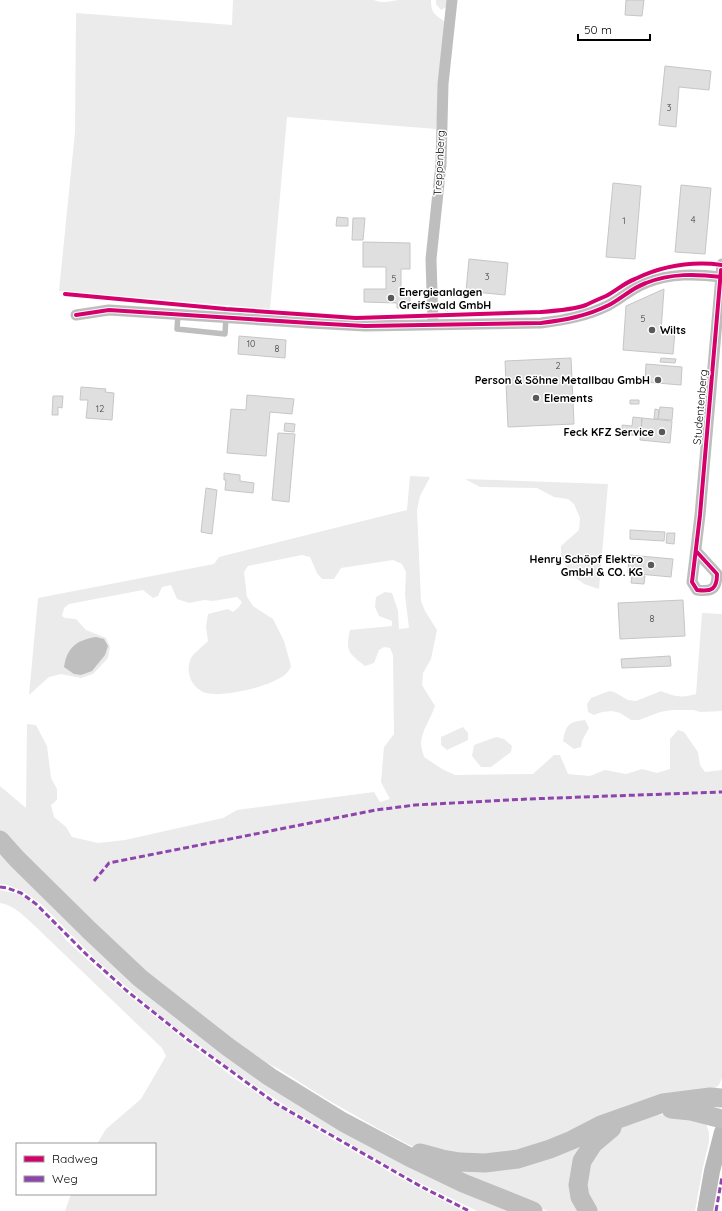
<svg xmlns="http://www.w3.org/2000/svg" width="722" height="1211" viewBox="0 0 722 1211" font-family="Quicksand,sans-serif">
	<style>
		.green { fill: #ebebeb }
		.water { fill: #bebebe }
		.building { fill: #dfdfdf; stroke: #c6c6c6 }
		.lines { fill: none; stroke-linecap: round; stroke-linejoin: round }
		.path { stroke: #b9b9b9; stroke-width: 1.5; stroke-dasharray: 1 2; stroke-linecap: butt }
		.service { stroke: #bebebe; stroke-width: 5.5 }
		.minor { stroke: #bebebe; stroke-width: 11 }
		.secondary { stroke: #b8b8b8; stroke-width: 16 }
		.trunk { stroke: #bebebe; stroke-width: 19 }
		.quiet { stroke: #8e44ad; stroke-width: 3; stroke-dasharray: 6 3; stroke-linecap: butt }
		.cycleway-casing { stroke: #fff; stroke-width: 6 }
		.cycleway { stroke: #d6006c; stroke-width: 4 }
		.poi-dot { fill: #595959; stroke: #fff; stroke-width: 1.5 }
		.labels { text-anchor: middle; stroke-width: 3; stroke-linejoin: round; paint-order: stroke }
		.number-label { font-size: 9px; fill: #383838 }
		.street-label { font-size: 11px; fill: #000; stroke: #fff }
		.poi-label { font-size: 11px; font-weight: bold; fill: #000; stroke: #fff; text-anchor: start }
	</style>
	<rect width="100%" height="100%" fill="#fff"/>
	<path class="green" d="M233,0H374C383,4 390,1 399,0C409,0 420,0 431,0C431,14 435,14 445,22L436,129L287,117L270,309L59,291L75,132L76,13L232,25Z
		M436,0H447L446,7L441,10L436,4Z
		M410,476L430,477L420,496L417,510L421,601L425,611L437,630L431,659L423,673L422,685L435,706C431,719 422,729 421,743C421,748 423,752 424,757L442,769L455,775L533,774L554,755H560L568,774L590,776L605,770L626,774L642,769L657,773L670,769V739L678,730L684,732L698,752L700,765L705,772L722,770V1078L719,1085L713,1090L502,1159L417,1149L379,1129L328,1100L277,1068L248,1054L136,966L0,832V786L26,808L27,724L36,725L47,746L51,778L57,789V800L51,805L54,817L66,827L72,837L98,843L125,840L223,818L237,810L374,792L380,802L390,799L381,782L384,747L394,734L393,655L390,648L384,647L379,650L374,663L365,666C349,653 345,652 350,630L392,626V621L379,616L375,607L376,597L385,592L392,593L398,611L399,629L409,628L405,595L406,572L402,564L393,560L341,568L334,579H322L317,573L310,557L302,555L248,566L244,572L247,597L253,606L273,619L284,641L291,666C290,669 288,672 286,674C272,686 224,698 206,693C198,691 190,682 189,673C188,669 189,663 191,658C194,653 204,645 208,641L206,627L208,614L228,609L233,612L239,607L242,602L237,597L213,601L204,600L189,603L177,599L171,585L162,587L158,596L153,598L143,590L69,604L64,608L62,616L65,618L76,619L86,630L106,638L110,647L108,658L93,674L81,678L61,674L49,677L29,695L38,598L214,564L219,557L407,510Z
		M465,479L608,484L599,589L584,584L571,574L561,558V546L579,530L580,518L574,504L568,499L554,497L537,488L480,487Z
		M702,613L722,614V711L700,712L694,710H672L660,712L639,720H631L620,713L612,711L602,712L594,715L588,712L587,704L591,698L609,691L614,692L628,700L636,701L661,691C675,697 682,698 696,694Z
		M585,720L589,728L582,741L581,747L574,749L563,741C566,725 568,722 585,720Z
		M463,727L468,733V740L447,750L441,745V737Z
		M496,737L504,739L512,746L511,752L491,767H481L472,756L474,745Z
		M0,848L207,1040L518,1211H477L428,1187L394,1169L292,1110L238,1074L161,1017L95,959L41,904L23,891L7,885L0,884Z
		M0,890L19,894L32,903L58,929L66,940L106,977L188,1043L237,1080L275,1105L332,1139L409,1183L463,1211H65L71,1194H155V1144H97L106,1129L141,1099L166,1056L162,1048L38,929C27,919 15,905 0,903Z
		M669,1114L702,1120L707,1126L709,1133V1142L703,1167L695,1211H593L588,1204L584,1169L620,1127L657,1115Z
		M594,1137L584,1211H548L463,1177L454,1165Z"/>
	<path class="water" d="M96,637L104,639L108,646L105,655L92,671L81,675L74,674L64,667C67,647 77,640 96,637Z"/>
	<path class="building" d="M626,0H644L642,16L625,15Z
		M665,66L711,71L709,90L679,87L676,127L659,125Z
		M613,183L641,186L635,259L606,257Z
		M681,185L711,188L705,254L675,252Z
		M337,217L348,218V226H336Z
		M353,218H365L363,240H352Z
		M363,242L410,243V269H401V293H410V308H397V303L364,302V289H386V267H363Z
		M469,259L508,263L505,295L466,291Z
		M664,289L661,331L675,332L673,354L623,350L626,306Z
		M239,336L286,340L285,358L238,354Z
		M571,358L574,424L508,427L505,361Z
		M661,358L676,359L675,363L660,362Z
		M646,364L682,367L681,385L645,382Z
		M81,387L106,389L105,392L114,393L112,420L86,418L88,400H80Z
		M247,395L294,399L292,414L270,412L266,456L227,453L231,409L246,410Z
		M53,396H63L62,408L58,407V415H52Z
		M630,400H639V404H630Z
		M660,407L673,408L672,420L658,419Z
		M655,409L659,410L658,419H654Z
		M633,417L642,418L641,436L622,434V425L632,426Z
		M642,418L672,421L670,443L640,440Z
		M285,423L295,424L294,432L284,431Z
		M278,433L295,434L289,502L272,500Z
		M224,473L240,475V481L254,483L253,493L225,490L226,480H224Z
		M206,488L217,490L212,534L201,532Z
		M630,530L665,532L664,541L630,539Z
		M667,533H675L674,544L666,543Z
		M629,555L673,559L671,577L628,573Z
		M632,575L645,576L644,584L631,583Z
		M683,600L685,636L620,639L618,603Z
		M670,656L671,666L622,668L621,659Z"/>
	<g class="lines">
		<path class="path" d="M700,264H712
			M65,294L135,300
			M443,304L446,311L450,314"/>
		<path class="service" d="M178,314L177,329L225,334L226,317"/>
		<path class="minor" d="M76,315L109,310L310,323L365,326L541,323C565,320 587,316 609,305C622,298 632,288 646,283C671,273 696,274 722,277
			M433,325L431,259L441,164L443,84L452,0
			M696,551L717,574C717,589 712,592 697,590L692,582L700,515L722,264"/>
		<path class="secondary" d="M705,1211L712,1171L722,1132"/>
		<path class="trunk" d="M0,840L17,859L89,930L140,978L228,1047L270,1077L343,1122L413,1159L463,1183L533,1211
			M671,1109L691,1111L722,1119
			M420,1153L442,1159L460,1162L485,1163L518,1159L550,1149L572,1140L601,1125L663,1103L710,1097L722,1098
			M588,1211L580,1197L578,1185L582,1161L593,1144L612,1128"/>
		<path class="quiet" d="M94,881L109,863L376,810L415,805L528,799L722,792
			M0,887L7,888L21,893L36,904L87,955L127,991L187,1039L275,1103L420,1186L469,1211
			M716,1211L722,1177"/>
		<defs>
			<path id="cycleway" d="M65,294L226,309L356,318L540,312C555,311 572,310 586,305C592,302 599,299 606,296C616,291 624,283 635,279C662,266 692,261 722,265
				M76,315L109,310L310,323L365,326L541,323C565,320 587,316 609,305C622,298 632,288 646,283C671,273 696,274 722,277
				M696,551L717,574C717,589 712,592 697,590L692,582L700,515L721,270"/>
		</defs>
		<use href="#cycleway" class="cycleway-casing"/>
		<use href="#cycleway" class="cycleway"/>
	</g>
	<g class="poi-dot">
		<circle cx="391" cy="298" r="4"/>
		<circle cx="652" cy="330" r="4"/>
		<circle cx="658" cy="380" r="4"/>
		<circle cx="536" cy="398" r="4"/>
		<circle cx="662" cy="432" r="4"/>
		<circle cx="651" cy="565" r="4"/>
	</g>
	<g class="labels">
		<g class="number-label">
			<text x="669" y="111">3</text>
			<text x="693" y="223">4</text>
			<text x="624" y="224">1</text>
			<text x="487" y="280">3</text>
			<text x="394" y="282">5</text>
			<text x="643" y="322">5</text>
			<text x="251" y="347">10</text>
			<text x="277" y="352">8</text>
			<text x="558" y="369">2</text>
			<text x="100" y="412">12</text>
			<text x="652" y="622">8</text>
		</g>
		<g class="street-label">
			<text transform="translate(439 163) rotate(-87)" y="4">Treppenberg</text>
			<text transform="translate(700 407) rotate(-85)" y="4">Studentenberg</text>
		</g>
		<g class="poi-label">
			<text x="399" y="296">Energieanlagen<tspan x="399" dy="13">Greifswald GmbH</tspan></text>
			<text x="660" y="334">Wilts</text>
			<text x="650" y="384" text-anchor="end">Person &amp; Söhne Metallbau GmbH</text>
			<text x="544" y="402">Elements</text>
			<text x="654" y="436" text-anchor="end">Feck KFZ Service</text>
			<text x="643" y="563" text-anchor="end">Henry Schöpf Elektro<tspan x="643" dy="13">GmbH &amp; CO. KG</tspan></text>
		</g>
	</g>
	<rect x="16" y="1143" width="140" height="52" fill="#ffffff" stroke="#999999"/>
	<rect x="24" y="1156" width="20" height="6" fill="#d6006c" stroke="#999999"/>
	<text x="52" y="1163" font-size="12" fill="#000000">Radweg</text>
	<rect x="24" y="1176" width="20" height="6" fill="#8e44ad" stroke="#999999"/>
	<text x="52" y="1183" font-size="12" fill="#000000">Weg</text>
	<path d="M578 34v6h72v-6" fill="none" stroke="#000000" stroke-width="2"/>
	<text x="584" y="34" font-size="12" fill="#000000" stroke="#ffffff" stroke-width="3" paint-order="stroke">50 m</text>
</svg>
